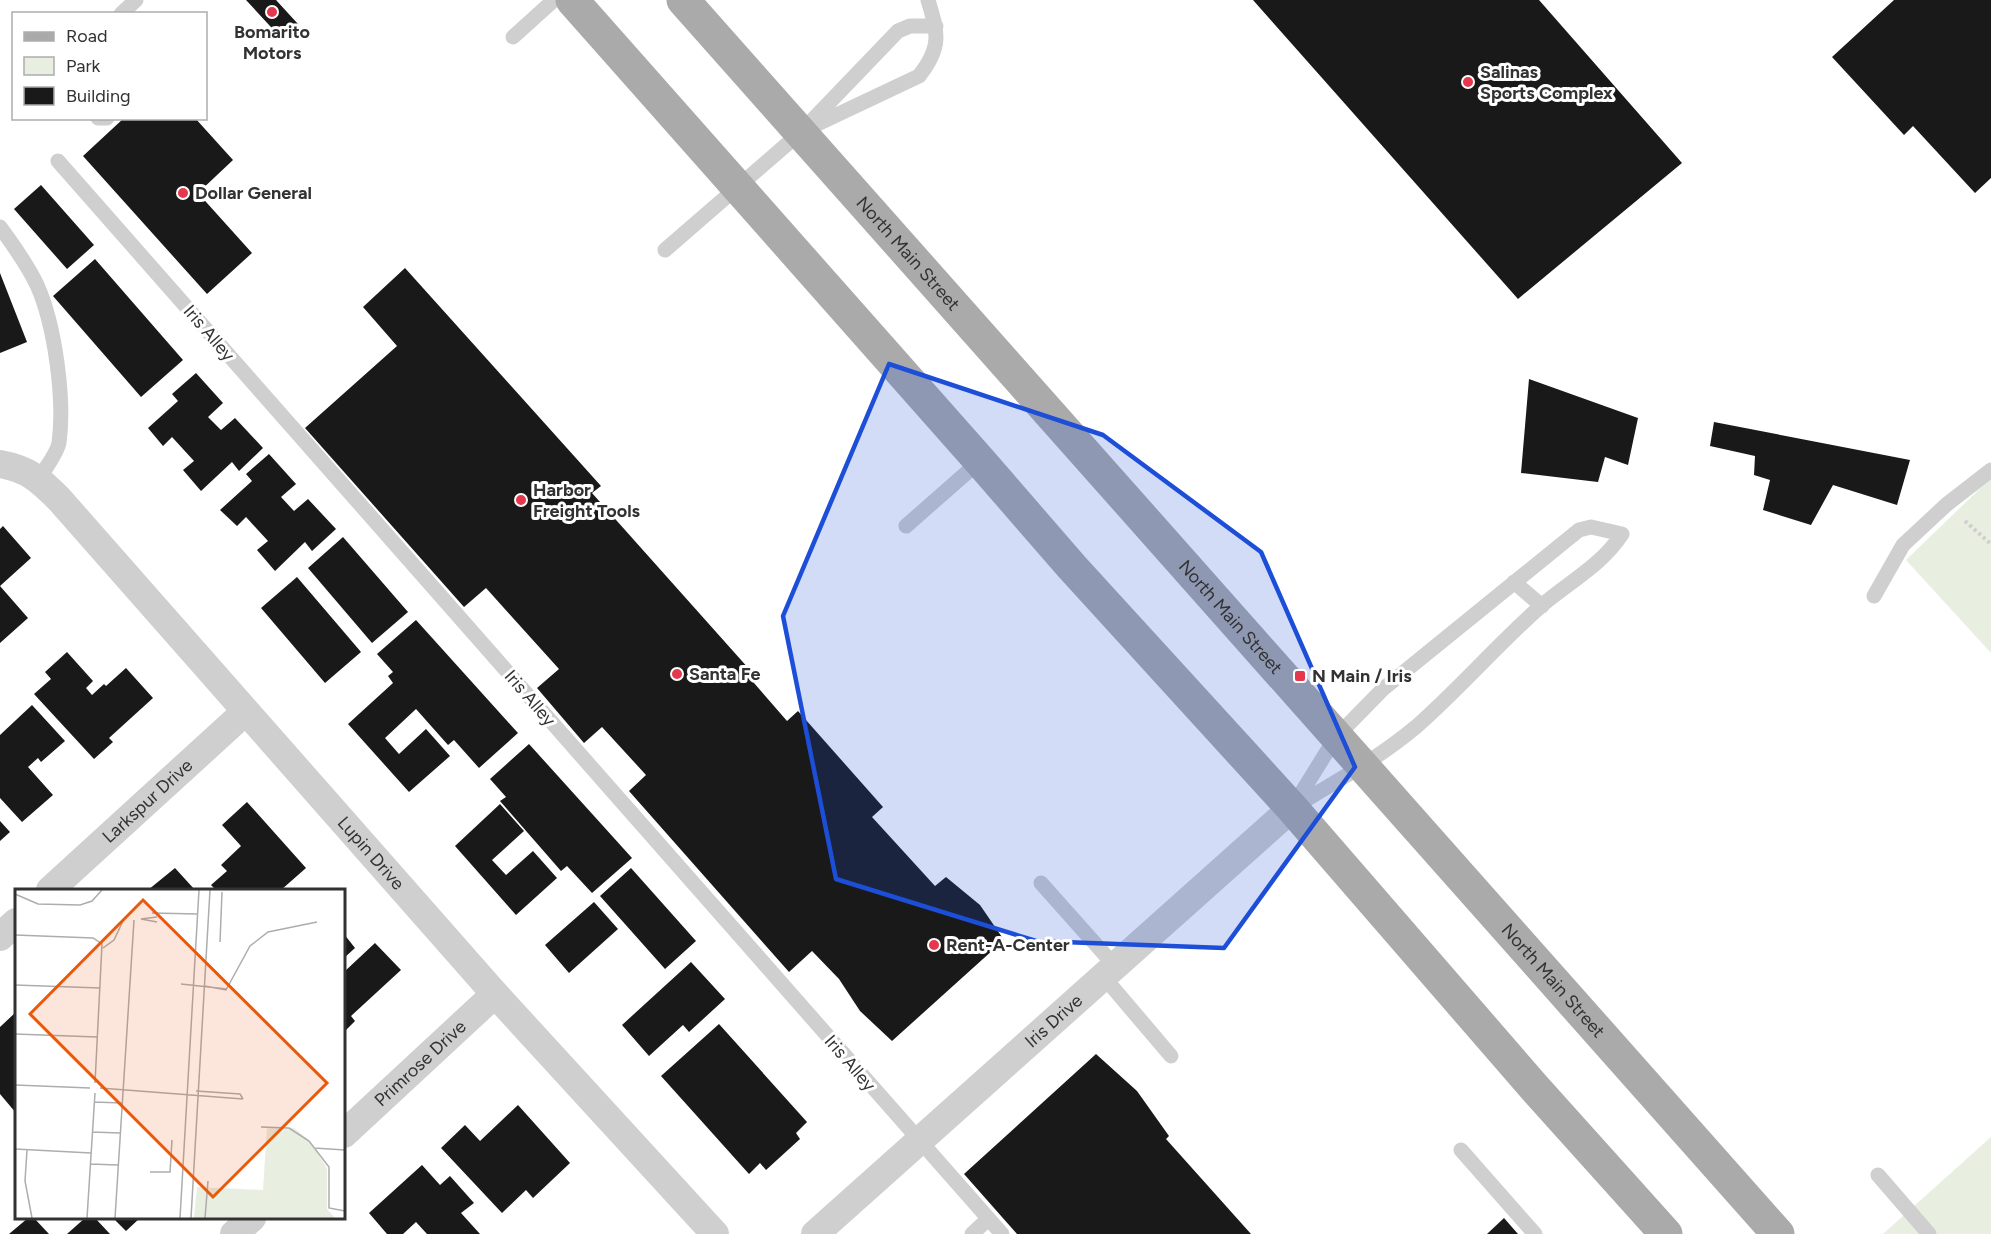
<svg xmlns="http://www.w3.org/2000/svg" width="1991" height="1234" viewBox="0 0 1991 1234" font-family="Figtree,sans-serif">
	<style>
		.green { fill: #e8eee0 }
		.building { fill: #191919 }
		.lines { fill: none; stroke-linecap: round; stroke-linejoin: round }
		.path { stroke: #cfcfcf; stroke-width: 4; stroke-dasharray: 3 3; stroke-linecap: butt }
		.service { stroke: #cfcfcf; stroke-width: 15 }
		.minor { stroke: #cfcfcf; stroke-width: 28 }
		.primary { stroke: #aaa; stroke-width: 33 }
		.marked { fill: #1d4ed8; fill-opacity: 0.2; stroke: #1d4ed8; stroke-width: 4.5; stroke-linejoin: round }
		.poi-dot { fill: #e4384e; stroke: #fff; stroke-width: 2 }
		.labels { text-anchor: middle; stroke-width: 6; stroke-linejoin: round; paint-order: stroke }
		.poi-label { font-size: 18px; font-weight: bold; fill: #323232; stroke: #fff; text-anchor: start }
		.street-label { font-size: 18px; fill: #323232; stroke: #fff }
		.inset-road { fill: none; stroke: #adadad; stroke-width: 1.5 }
		.view { fill: #e8590c; fill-opacity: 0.15; stroke: #e8590c; stroke-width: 3 }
		.inset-edge { fill: none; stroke: #323232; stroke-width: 3 }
	</style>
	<rect width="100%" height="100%" fill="#fff"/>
	<path class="green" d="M1991,478V653L1906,560Z
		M1991,1137V1234H1883Z"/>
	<path class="building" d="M246,0H276L298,24L282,39Z
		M1253,0H1539L1682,163L1518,299Z
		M1894,0H1991V178L1975,193L1913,126L1904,135L1832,57Z
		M124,118H195L233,160L198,193L252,253L207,294L83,156Z
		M41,185L94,245L67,269L14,209Z
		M95,259L183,360L141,397L53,296Z
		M405,268L601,486L592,493L758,679L754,683L787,721L798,711L883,807L872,817L935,886L946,877L980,905L1004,940L892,1041L860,1011L839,979L812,951L789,972L629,791L646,775L602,727L584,743L537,688L559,669L486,588L464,607L305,428L397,346L363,307Z
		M0,273L27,342L0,353Z
		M196,373L223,403L208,417L221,430L235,418L263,448L239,471L232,462L201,491L183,470L194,461L172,437L163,446L148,428L178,401L172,394Z
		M1529,379L1638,418L1628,465L1605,457L1598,482L1521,473Z
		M1714,422L1910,460L1897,505L1833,485L1811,525L1763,510L1770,480L1754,475L1755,456L1710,446Z
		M269,454L296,484L281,497L294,511L308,499L336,529L312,551L305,542L275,571L257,550L268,541L246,517L237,526L220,510L252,481L246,474Z
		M3,526L31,558L0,586V529Z
		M343,537L408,612L372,643L308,568Z
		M297,577L361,652L325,683L261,608Z
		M0,586L28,618L0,643Z
		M416,620L518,733L479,768L454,740L448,745L416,709L385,738L399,754L426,729L450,756L409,792L348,724L393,683L388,676L393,672L377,654Z
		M67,652L93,681L86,688L92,695L104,684L106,686L126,668L153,698L109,738L113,742L94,759L34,694L51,679L45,672Z
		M32,705L65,741L41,762L38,758L28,767L53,795L22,822L0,798V735Z
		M529,744L632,858L592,893L567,866L561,871L500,801L506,797L490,779Z
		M247,802L306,868L281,890H216L211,885L227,871L221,865L241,846L222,825Z
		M500,804L524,831L492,860L506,875L533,851L557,878L516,915L455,846Z
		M0,821L10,832L0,841Z
		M175,868L195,890H148Z
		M631,868L696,941L665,969L600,896Z
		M594,902L618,929L569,973L545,945Z
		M344,934L355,948L344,958Z
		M375,943L401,970L351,1016L355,1021L344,1032V972Z
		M691,962L725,999L689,1032L683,1025L649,1056L622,1025Z
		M16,1012V1113L0,1094V1027Z
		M719,1024L807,1122L796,1133L800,1139L766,1170L760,1163L749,1174L661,1076Z
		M1096,1054L1137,1091L1169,1136L1166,1139L1251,1234H1017L964,1174Z
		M518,1105L570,1163L533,1198L526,1190L502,1213L441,1148L465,1125L480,1141Z
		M422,1165L440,1185L450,1176L474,1203L461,1213L480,1234H427L416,1222L403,1234H387L369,1213Z
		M28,1218H34L49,1234H9Z
		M85,1218H95L110,1234H67Z
		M113,1218H140L126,1231Z
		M1504,1218L1518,1234H1487Z"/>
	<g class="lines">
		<path class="path" d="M1965,521L1991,544"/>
		<path class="service" d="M121,14L136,0
			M513,37L554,0
			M98,118H107
			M809,128L919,76C942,47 938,33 928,0
			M58,161L1002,1234
			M0,227C14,246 27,264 37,285C55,325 65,400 59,443C57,454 45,468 39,479
			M665,250L801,132L898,31L910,26H936
			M906,526L980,461
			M1591,527L1622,534C1602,565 1569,582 1541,606C1498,644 1460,688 1417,726C1379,758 1334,783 1292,808L1336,737L1383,689L1579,530Z
			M1514,582L1542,606
			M1874,596L1903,545L1946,505L1991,470
			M1041,883L1115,966
			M1103,976L1171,1056
			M1461,1150L1535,1234
			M1878,1175L1929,1234
			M972,1234L988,1219"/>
		<g class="minor">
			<path id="s1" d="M0,464C28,469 39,479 59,499L495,994L715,1234"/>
			<path id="s2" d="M50,890L245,712"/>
			<path d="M0,937L16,922"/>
			<path id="s3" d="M344,1134L495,994"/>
			<path d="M234,1234L252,1218"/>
			<path id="s4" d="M815,1234L1292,808"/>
		</g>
		<g class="primary">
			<path d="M572,0L980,461L1072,567L1292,808L1533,1086L1666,1234"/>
			<path id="s5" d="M683,0L1778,1234"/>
		</g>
	</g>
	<path class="marked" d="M889,364L1103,435L1261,552L1355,767L1224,948L1036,941L836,879L783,616Z"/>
	<g class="poi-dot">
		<circle cx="272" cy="12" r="6"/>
		<circle cx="1468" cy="82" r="6"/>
		<circle cx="183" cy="193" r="6"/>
		<circle cx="521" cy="500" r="6"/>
		<circle cx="677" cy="674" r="6"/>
		<rect x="1294" y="670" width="12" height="12" rx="3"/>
		<circle cx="934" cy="945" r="6"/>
	</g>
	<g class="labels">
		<g class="poi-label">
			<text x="272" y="38" text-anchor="middle">Bomarito<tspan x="272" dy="21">Motors</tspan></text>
			<text x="1480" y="78">Salinas<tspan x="1480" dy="21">Sports Complex</tspan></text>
			<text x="195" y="199">Dollar General</text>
			<text x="533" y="496">Harbor<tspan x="533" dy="21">Freight Tools</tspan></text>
			<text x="689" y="680">Santa Fe</text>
			<text x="1312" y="682">N Main / Iris</text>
			<text x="946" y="951">Rent-A-Center</text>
		</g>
		<g class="street-label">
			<text dy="6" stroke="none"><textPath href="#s5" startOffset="339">North Main Street</textPath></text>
			<text transform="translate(209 333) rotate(49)" y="6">Iris Alley</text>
			<text dy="6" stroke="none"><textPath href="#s5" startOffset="825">North Main Street</textPath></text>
			<text transform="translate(530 698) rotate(49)" y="6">Iris Alley</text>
			<text dy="6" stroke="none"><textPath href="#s2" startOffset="132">Larkspur Drive</textPath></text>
			<text dy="6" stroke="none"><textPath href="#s1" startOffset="542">Lupin Drive</textPath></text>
			<text dy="6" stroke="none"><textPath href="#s5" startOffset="1311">North Main Street</textPath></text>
			<text dy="6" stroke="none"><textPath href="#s4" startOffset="320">Iris Drive</textPath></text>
			<text transform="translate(850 1063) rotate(49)" y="6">Iris Alley</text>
			<text dy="6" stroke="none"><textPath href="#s3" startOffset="104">Primrose Drive</textPath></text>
		</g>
	</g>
	<g transform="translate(15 889)">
		<rect width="330" height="330" fill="#fff"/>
		<path d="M252,238L279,239L294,251L312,279V320L320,329H179L182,298L248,301Z" fill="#e8eee0"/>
		<path class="inset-road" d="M0,5L23,15L65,16L77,12L87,1M137,24L183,25M142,33L126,30L142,28M0,46L78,49L87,55L80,194M205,53L207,3M88,59L99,51L108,32M166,95L212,100M0,96L85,99M190,97L211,101L235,57L253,43L302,33M0,145L82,148M0,196L75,199M85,199L228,210M181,202L225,205L228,210M79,213L107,214M246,238L274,239L294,252L314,278V319L330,322M77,243L105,244M299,259L330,261M0,260L76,264M12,261L10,292L17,329M75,275L103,276M135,283H155L157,251M72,329L80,204M100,329L119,31M165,329L184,1M176,329L195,1M190,329L193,292"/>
		<path class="view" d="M128,11L312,194L198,308L15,125Z"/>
		<rect width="330" height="330" class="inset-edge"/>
	</g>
	<rect x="12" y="12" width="195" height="108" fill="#ffffff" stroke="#adadad" stroke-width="1.5"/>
	<rect x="24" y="32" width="30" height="9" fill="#aaaaaa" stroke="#adadad" stroke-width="1.5"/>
	<text x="66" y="42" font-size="18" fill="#323232">Road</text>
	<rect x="24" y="57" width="30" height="18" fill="#e8eee0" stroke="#adadad" stroke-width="1.5"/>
	<text x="66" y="72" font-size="18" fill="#323232">Park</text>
	<rect x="24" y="87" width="30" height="18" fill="#191919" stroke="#adadad" stroke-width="1.5"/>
	<text x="66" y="102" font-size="18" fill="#323232">Building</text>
</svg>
